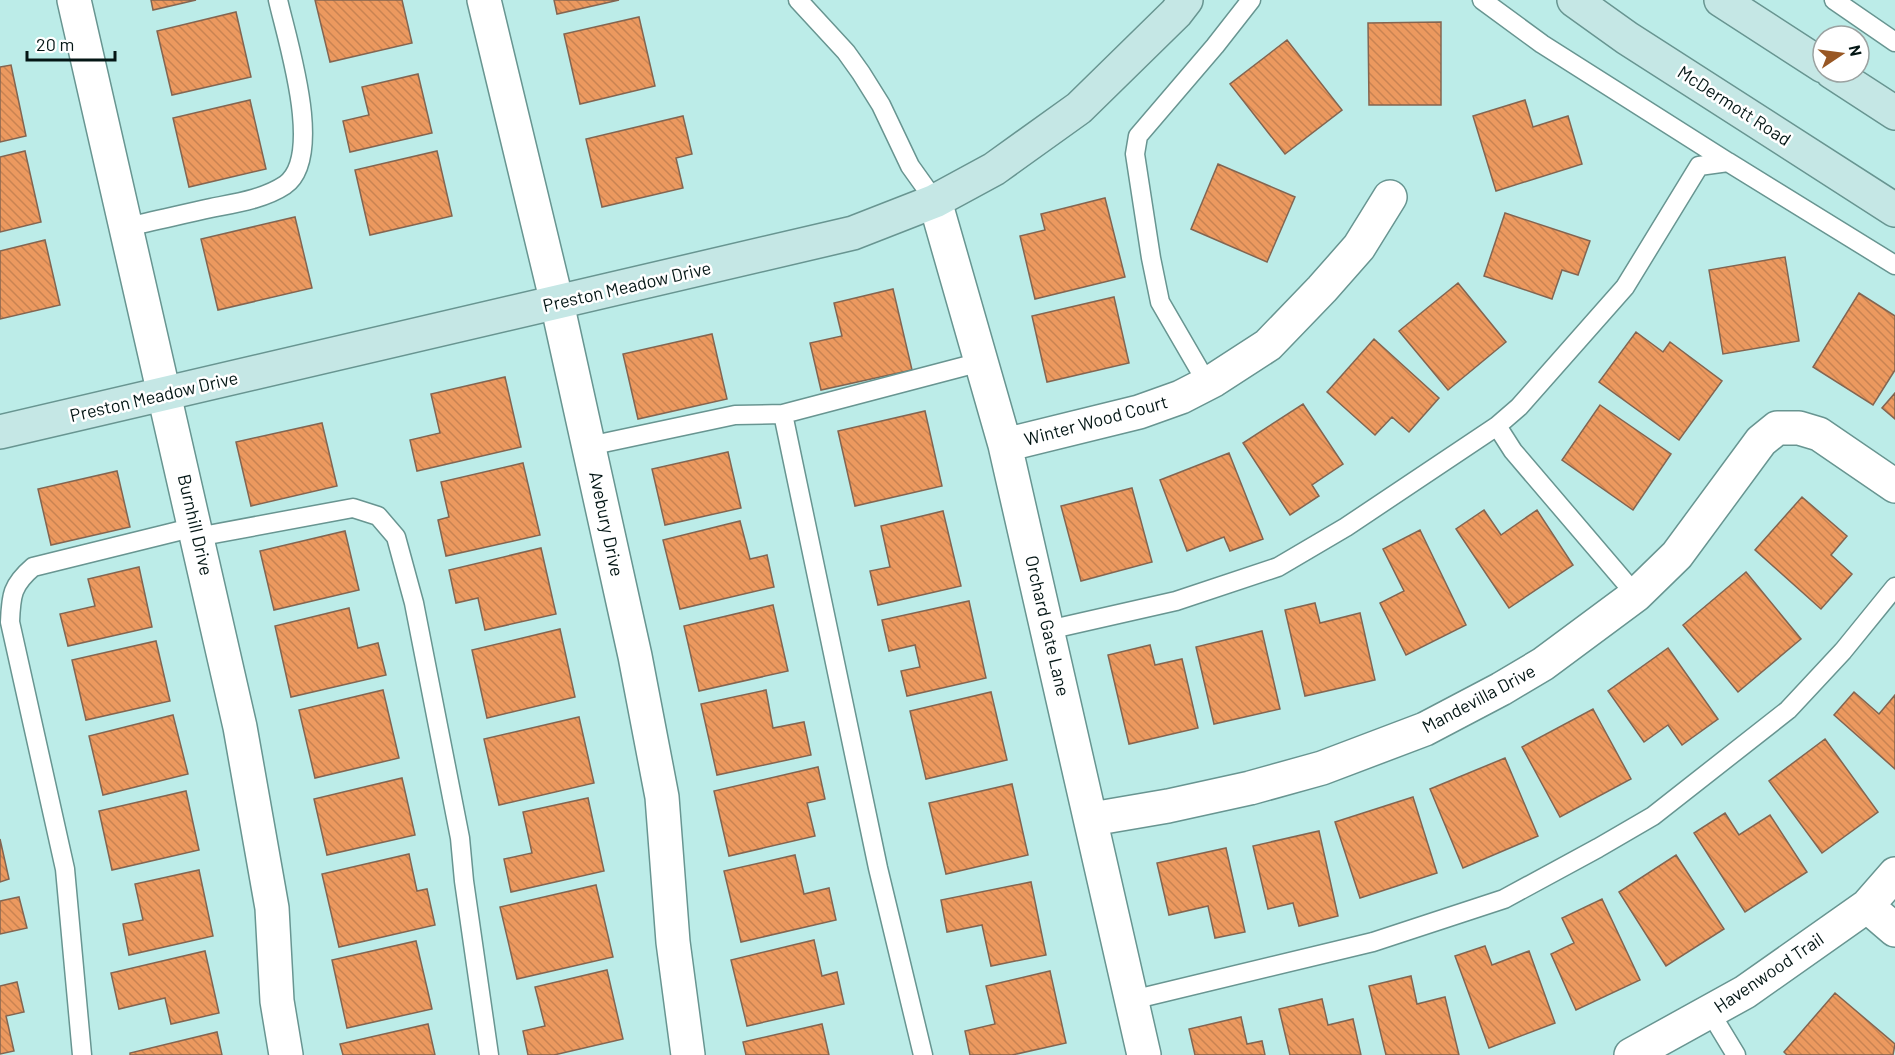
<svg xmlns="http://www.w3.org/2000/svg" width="1895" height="1055" viewBox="0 0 1895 1055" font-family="Barlow,sans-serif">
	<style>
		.building { fill: url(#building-back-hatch); stroke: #836551; stroke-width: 1.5 }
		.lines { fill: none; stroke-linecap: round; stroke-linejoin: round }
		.lane-casing { stroke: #689591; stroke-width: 21 }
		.street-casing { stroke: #689591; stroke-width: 36 }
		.secondary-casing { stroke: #689591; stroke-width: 36 }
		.lane { stroke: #fff; stroke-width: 18 }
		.street { stroke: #fff; stroke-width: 33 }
		.secondary { stroke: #c5e7e5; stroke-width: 33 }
		.labels { text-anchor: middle; stroke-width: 5; stroke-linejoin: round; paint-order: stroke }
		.street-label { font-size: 18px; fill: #041615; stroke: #fff }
	</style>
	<defs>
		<pattern id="building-back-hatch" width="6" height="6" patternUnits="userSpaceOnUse" patternTransform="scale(1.5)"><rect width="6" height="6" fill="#ec995f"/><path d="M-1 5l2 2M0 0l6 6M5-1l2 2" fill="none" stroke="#c98352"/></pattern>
	</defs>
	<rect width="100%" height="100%" fill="#bcece8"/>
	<path class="building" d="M151,0H196L153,10Z
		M315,0H402L412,43L330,62Z
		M554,0H619L557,14Z
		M236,12L251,77L172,95L157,31Z
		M639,17L655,86L580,104L564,34Z
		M1441,22V105H1369L1368,23Z
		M1287,40L1342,110L1285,154L1230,84Z
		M11,65L26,136L0,142V67Z
		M418,74L432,133L350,152L343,121L369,115L362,87Z
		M250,100L266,169L189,187L173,118Z
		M1525,100L1533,127L1568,116L1582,164L1496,191L1473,116Z
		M683,116L692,154L676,158L683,188L602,207L586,139Z
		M25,151L41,222L0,232V157Z
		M437,151L452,216L370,235L355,170Z
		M1218,164L1295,197L1267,262L1191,229Z
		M1105,198L1125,277L1035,299L1020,236L1045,230L1041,214Z
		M1505,213L1590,241L1578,275L1562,270L1552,299L1484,276Z
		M295,217L312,288L218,310L201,239Z
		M45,240L60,305L0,319V251Z
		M1785,257L1799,341L1723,354L1709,270Z
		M1458,283L1506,342L1448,390L1399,331Z
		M893,289L912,370L821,390L810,343L842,336L834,303Z
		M1859,293L1895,316V370L1873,405L1813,367Z
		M1114,297L1129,363L1047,382L1032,316Z
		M1636,332L1663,352L1670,342L1722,381L1679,440L1599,382Z
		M712,334L727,399L638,419L623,354Z
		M1374,339L1439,398L1409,432L1392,417L1375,435L1327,392Z
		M505,377L521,447L417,471L410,440L440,433L431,394Z
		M1895,393V419L1882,408Z
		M1303,404L1343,464L1312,485L1319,496L1290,515L1243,443Z
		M1600,405L1671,454L1633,510L1562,460Z
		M925,411L942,486L855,506L838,431Z
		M322,423L337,486L251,506L236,442Z
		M728,452L741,508L665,525L652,469Z
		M1229,453L1263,539L1230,551L1224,537L1187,551L1160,480Z
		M523,463L540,535L446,556L438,520L449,517L441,482Z
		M117,471L130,527L51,545L38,489Z
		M1132,488L1152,562L1081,581L1061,506Z
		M1802,497L1847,536L1831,555L1852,574L1821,609L1755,550Z
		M1484,510L1501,535L1537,510L1573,565L1509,608L1456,529Z
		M943,511L961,586L878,605L870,571L890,567L881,526Z
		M740,521L750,559L767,555L774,587L680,609L663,540Z
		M1420,530L1466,625L1406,655L1380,603L1404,591L1383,549Z
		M345,531L359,590L274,610L260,551Z
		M541,548L556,614L485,630L478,598L456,603L449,570Z
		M139,567L152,627L68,646L60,614L95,606L88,579Z
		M1746,572L1801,639L1738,692L1683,625Z
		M969,601L986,678L907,696L901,671L920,667L915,645L889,651L882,620Z
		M1315,603L1320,623L1360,613L1375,680L1305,696L1285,610Z
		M773,605L788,671L699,691L684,626Z
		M349,608L358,648L378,643L386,675L291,697L275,626Z
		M560,629L575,697L487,718L472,650Z
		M1262,631L1280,709L1214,724L1196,647Z
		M156,641L170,701L86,720L72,660Z
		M1150,645L1155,665L1182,659L1198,728L1129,744L1108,655Z
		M1668,648L1718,719L1682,745L1668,725L1644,742L1608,691Z
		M383,690L399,758L315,778L299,710Z
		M766,690L773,728L804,722L811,755L717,775L701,704Z
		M991,692L1007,760L926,779L910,711Z
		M1854,692L1879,714L1895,695V769L1834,715Z
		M1593,709L1631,779L1560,817L1522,747Z
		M173,715L188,774L103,795L89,736Z
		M579,717L594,783L499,805L484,739Z
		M1825,739L1878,812L1822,853L1769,781Z
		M1505,758L1538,836L1463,868L1430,789Z
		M818,767L825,799L807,803L815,836L729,856L714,791Z
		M402,778L415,835L327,855L314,799Z
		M1012,784L1028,855L946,874L929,803Z
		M186,791L199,850L112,870L99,811Z
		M1413,797L1437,873L1360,898L1335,822Z
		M588,798L604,871L511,892L504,859L532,853L523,812Z
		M1725,813L1739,835L1770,815L1807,872L1745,912L1694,833Z
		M1319,831L1338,916L1299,926L1293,903L1268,909L1253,846Z
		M0,839L9,879L0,882Z
		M1226,848L1245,932L1215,938L1208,906L1169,915L1157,863Z
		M409,854L417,891L427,889L435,925L339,947L322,874Z
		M795,855L804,894L829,888L836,920L741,942L724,871Z
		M1676,855L1724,929L1666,966L1619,892Z
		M199,870L213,936L129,955L123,924L143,920L135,884Z
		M1031,882L1046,955L991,966L982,925L947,932L941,900Z
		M596,885L613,957L517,979L500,907Z
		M19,897L27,928L0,934V901Z
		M1602,899L1640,980L1576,1010L1551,954L1574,943L1562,918Z
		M814,940L822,976L837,972L844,1004L747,1026L731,960Z
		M416,941L432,1009L347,1028L332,960Z
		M1485,946L1492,965L1529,951L1555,1023L1489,1048L1455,956Z
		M205,951L219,1013L171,1024L165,998L119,1009L111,973Z
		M607,970L623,1039L554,1055H528L523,1031L545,1026L535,987Z
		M1050,971L1066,1043L1012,1055H970L965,1031L995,1024L986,986Z
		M1411,976L1417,1004L1445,997L1459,1055H1386L1369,986Z
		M17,982L24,1012L6,1016L14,1051L0,1054V986Z
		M1835,993L1895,1044L1893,1055H1787L1784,1052Z
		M1322,999L1328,1025L1353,1019L1361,1055H1290L1279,1009Z
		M1241,1017L1247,1044L1262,1041L1265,1055H1195L1189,1029Z
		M428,1024L435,1055H343L340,1044Z
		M822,1024L829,1055H746L743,1042Z
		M217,1032L222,1055H130V1053Z"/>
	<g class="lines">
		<defs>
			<path id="lane" d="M798,0L846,52L861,73L881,105L910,166L935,201
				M1482,0L1542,44L1728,162
				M1834,0L1895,42
				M126,227C155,221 183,214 211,208C236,203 264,199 285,185C325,157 287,40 278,0
				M1207,383L1160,302L1151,258L1135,154L1138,136L1215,46L1251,0
				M783,414L878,868L923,1055
				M589,446L735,415L783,414L981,362
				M197,537L353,508L378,516L396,537L414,603L460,838L464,881L489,1055
				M1636,595L1513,451L1497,426L1519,407L1625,287L1699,166L1728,162L1895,265
				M1048,630L1176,601L1278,567L1346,527L1497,426
				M1132,1000L1373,942L1504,899L1598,848L1653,816L1788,710L1843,651L1895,587
				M1710,1012L1736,1055
				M82,1055L65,869L10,622C11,595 12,585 33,567L195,527"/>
			<path id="street" d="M74,0L240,727L272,908L277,1001L286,1055
				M484,0L557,303L635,656L662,797L673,942L688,1055
				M935,201L1005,445L1144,1055
				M1005,445L1139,412L1181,397L1214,380L1268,345L1322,289L1359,247L1390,197
				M1092,819L1168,806L1250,788L1322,768L1425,729L1501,689L1543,664L1636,595L1677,555L1761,441L1777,428H1799L1819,434L1895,486
				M1867,906L1895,930
				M1631,1055L1745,992L1867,906L1895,874"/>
			<path id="secondary" d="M1574,0L1627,38L1895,210
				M1721,0L1823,66
				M1832,72L1895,113
				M0,432L853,233L935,201L994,169L1079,108L1176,13L1186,0"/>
		</defs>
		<use href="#lane" class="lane-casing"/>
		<use href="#street" class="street-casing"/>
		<use href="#secondary" class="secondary-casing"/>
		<use href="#lane" class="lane"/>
		<use href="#street" class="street"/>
		<use href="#secondary" class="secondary"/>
	</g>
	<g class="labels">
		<g class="street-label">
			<text transform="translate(1734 106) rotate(33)" y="6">McDermott Road</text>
			<text transform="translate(627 287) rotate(-13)" y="6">Preston Meadow Drive</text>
			<text transform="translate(154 397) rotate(-13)" y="6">Preston Meadow Drive</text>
			<text transform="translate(1096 421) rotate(-15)" y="6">Winter Wood Court</text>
			<text transform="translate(606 524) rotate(78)" y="6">Avebury Drive</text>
			<text transform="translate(195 525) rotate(77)" y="6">Burnhill Drive</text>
			<text transform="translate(1047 626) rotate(77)" y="6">Orchard Gate Lane</text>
			<text transform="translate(1479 699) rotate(-28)" y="6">Mandevilla Drive</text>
			<text transform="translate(1769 973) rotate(-34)" y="6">Havenwood Trail</text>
		</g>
	</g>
	<g transform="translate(1841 54) rotate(77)"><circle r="28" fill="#ffffff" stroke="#9ba2a1" stroke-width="1.5"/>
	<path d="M0-4.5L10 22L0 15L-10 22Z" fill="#985724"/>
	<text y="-9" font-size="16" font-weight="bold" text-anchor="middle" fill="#041615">N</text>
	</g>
	<path d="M27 51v9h88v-9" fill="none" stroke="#041615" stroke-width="3"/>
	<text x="36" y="51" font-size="18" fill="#041615" stroke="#ffffff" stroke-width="4.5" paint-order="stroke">20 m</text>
</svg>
